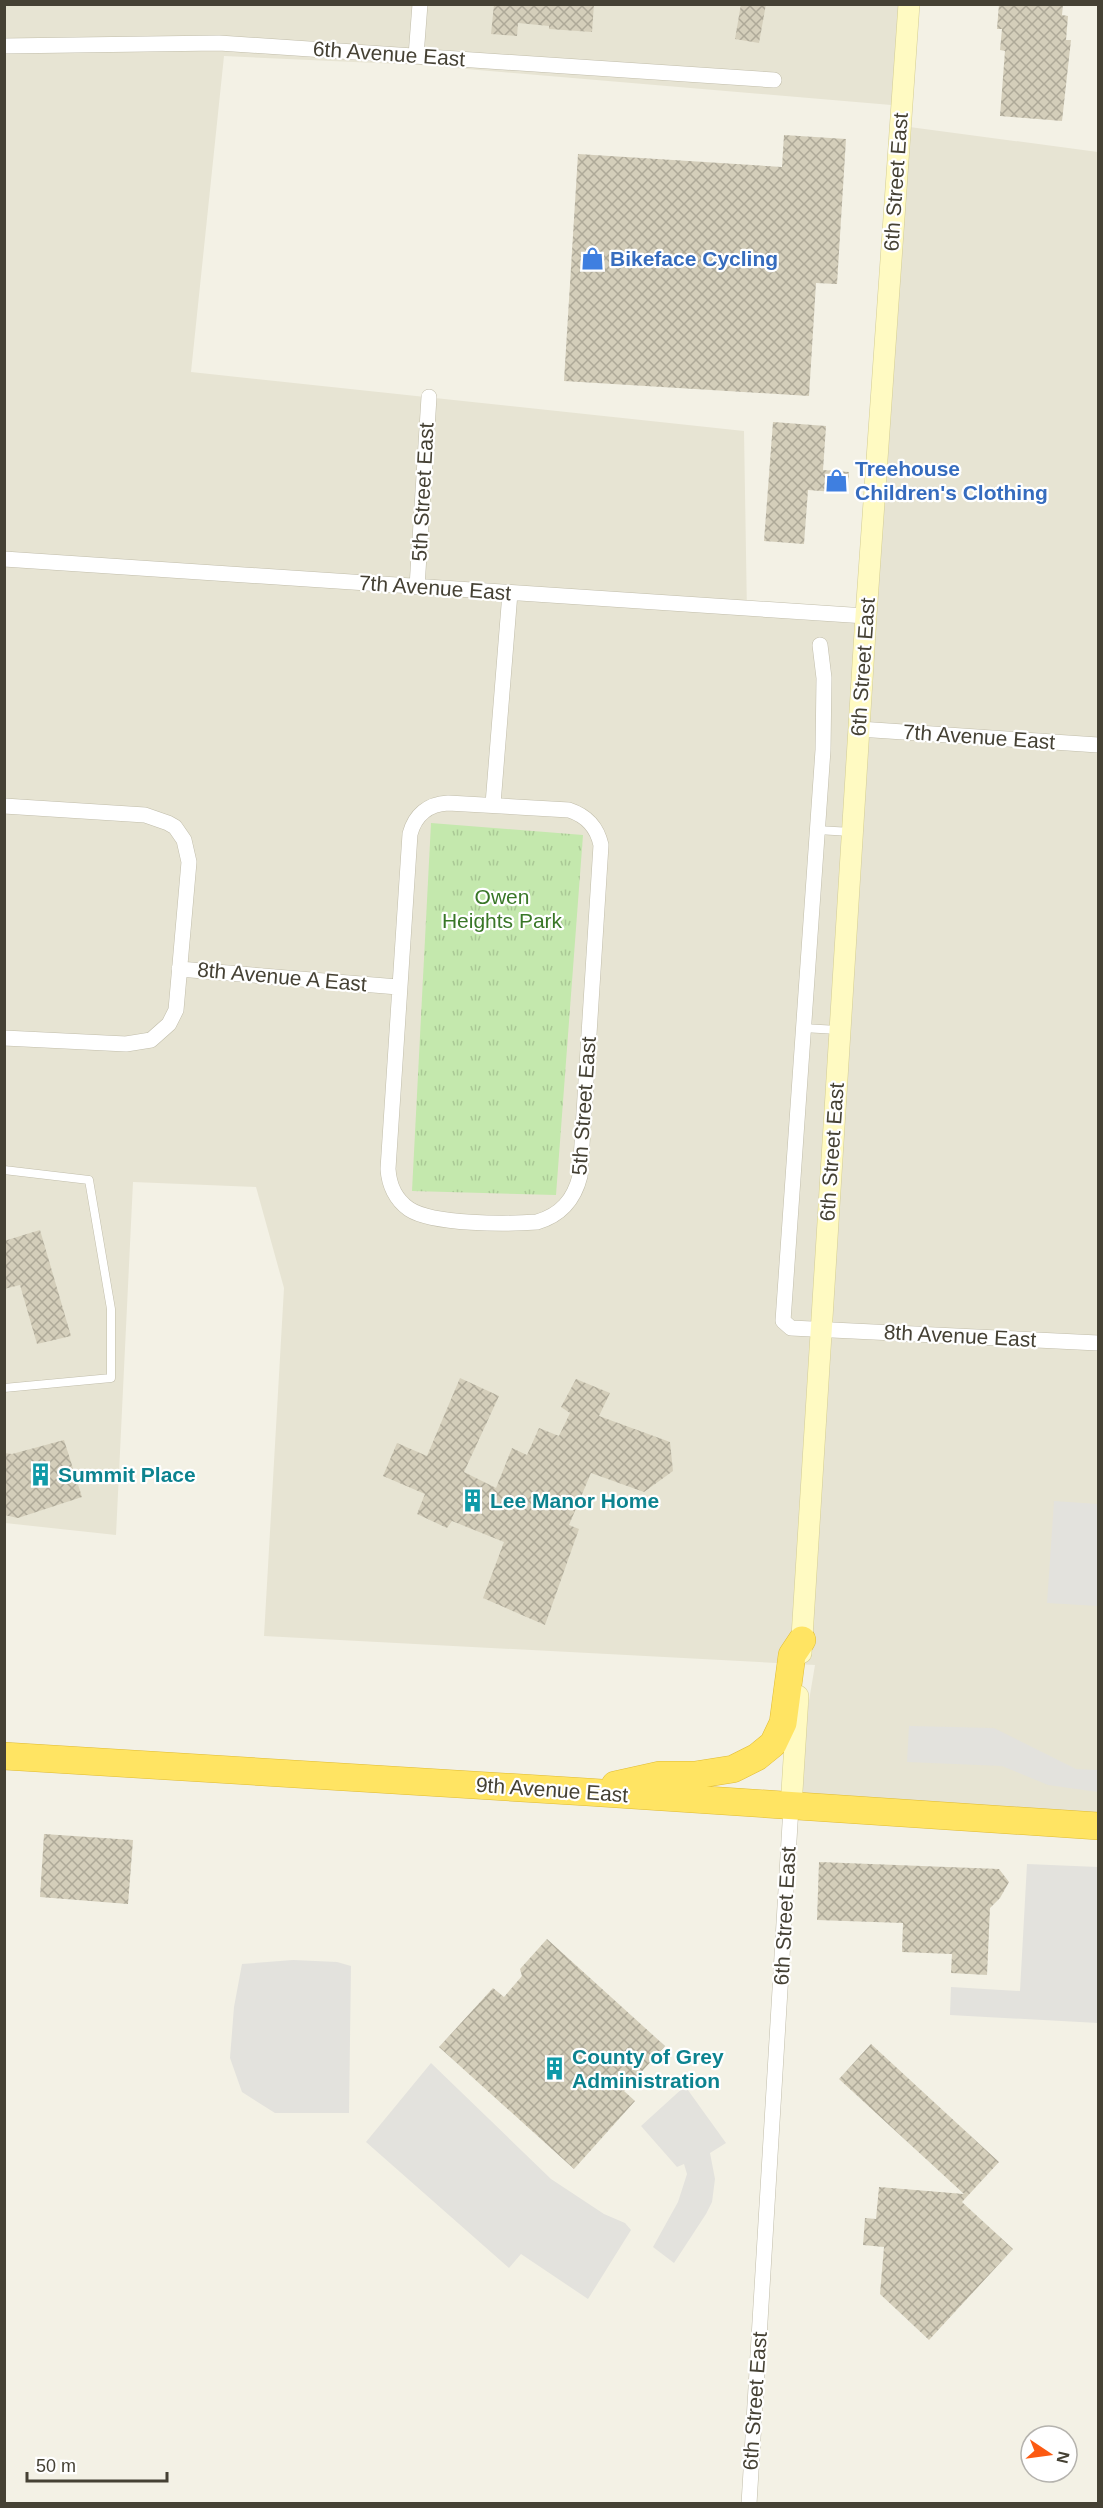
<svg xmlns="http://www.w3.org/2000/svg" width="1103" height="2508" viewBox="0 0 1103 2508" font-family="Arial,sans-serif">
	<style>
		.residential { fill: #e7e4d3 }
		.grass { fill: url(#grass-tufts) }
		.parking { fill: #e3e2dd }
		.building { fill: url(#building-cross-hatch) }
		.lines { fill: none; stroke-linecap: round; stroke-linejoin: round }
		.lane-casing { stroke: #c1bdaa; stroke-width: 9 }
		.street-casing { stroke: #c1bdaa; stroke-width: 16 }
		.secondary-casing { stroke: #d4cd94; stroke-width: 22 }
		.highway-casing { stroke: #dfbb33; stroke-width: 28 }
		.lane { stroke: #fff; stroke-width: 8 }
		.street { stroke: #fff; stroke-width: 15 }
		.secondary { stroke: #fffac2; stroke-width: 21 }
		.highway { stroke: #ffe463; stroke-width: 27 }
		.labels { text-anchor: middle; stroke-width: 4.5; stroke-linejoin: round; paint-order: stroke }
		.street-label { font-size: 21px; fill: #454134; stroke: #fff }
		.shop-label { font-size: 21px; font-weight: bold; fill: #366cbe; stroke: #fff; text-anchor: start }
		.park-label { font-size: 21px; fill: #397727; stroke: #fff }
		.culture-label { font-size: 21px; font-weight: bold; fill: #0d838f; stroke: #fff; text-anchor: start }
	</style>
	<defs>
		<pattern id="grass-tufts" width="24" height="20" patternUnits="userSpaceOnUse" patternTransform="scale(1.5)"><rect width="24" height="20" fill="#c4e8ad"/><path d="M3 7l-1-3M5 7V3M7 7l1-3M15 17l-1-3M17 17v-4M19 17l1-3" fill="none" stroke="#aac895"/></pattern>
		<pattern id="building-cross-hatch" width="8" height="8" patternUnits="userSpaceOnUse" patternTransform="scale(1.5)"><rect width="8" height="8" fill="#d4ceba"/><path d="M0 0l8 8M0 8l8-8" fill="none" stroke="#aea998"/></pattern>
	</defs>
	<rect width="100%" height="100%" fill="#f3f1e5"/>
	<path class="residential" d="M5,5H911L903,106L420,65L224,56L191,372L744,431L747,614L802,620L870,622L902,126L1098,152V1817L793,1796L815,1665L264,1636L284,1288L256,1187L133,1182L116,1535L5,1523Z"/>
	<path class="grass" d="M431,823L583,835L556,1195L412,1191Z"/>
	<path class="parking" d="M1054,1501L1098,1504V1606L1047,1603Z
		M909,1726L994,1728L1076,1769L1098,1770V1792L1048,1785L1002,1766L907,1762Z
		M1027,1864L1098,1867V2023L950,2015L951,1987L1020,1991Z
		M293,1960L337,1962L351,1966L349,2113H275L242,2092L230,2058L234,2007L242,1964Z
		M431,2063L551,2179L604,2214L625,2223L631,2230L588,2299L521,2254L509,2268L366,2142Z
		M685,2086L726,2143L710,2153L715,2179L712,2202L706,2214L674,2263L653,2247L678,2202L687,2174L684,2164L677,2167L641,2126Z"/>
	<path class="building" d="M494,4H594L592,32L549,29V26L518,23L517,36L491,34Z
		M741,4H766L759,43L735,39Z
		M999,4H1063L1062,15L1068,16L1066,40H1071L1062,121L1000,116L1005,51L1000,50L1002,29H997Z
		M784,135L846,139L837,284L816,283L809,396L564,381L578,154L782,167Z
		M773,422L826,426L823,470L849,472L847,493L808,490L804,544L764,541Z
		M40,1230L71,1336L37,1344L20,1285L4,1289V1241Z
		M460,1378L499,1396L464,1472L496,1488L512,1448L527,1455L539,1428L559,1436L570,1413L561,1407L576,1379L610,1393L599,1416L670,1442L673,1471L644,1492L591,1473L569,1525L579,1529L545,1625L483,1598L504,1542L452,1521L447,1528L417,1514L425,1494L383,1476L397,1443L427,1456Z
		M64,1440L82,1497L18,1518L4,1515V1453L12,1454Z
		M44,1834L133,1840L128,1904L40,1897Z
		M819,1862L999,1869L1009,1882L1000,1898L990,1908L987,1975L951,1973L952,1954L902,1952L903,1923L817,1920Z
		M547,1939L665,2046L624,2091L635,2101L574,2169L439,2047L493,1988L504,1997L522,1976L520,1969Z
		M871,2044L999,2162L962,2202L1013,2249L929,2340L880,2294L884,2247L863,2245L865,2218L876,2219L879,2187L964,2194L839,2079Z"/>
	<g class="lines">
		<defs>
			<path id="lane" d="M817,830L852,832
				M803,1028L838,1030
				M4,1170L89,1180L111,1309V1378L4,1388"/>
			<path id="street" d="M4,46L219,43L774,80
				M416,56L420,4
				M4,559L866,616
				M417,587L429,397
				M820,645L824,678L823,750L783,1321L791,1328L1098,1343
				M859,729L1098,745
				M448,803L569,810C587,816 597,827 601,845L580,1176C574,1200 561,1215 537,1222C508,1224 433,1225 409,1209C396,1200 389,1185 388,1169L410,834C415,815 428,804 448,803Z
				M493,804L510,593
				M4,806L145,815L168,823L175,827L184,840L189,862L176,1010L169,1024L151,1040L126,1044L4,1038
				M179,969L398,987
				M749,2504L791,1807"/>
			<path id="secondary" d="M801,1653L866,616L909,4
				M791,1807L798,1696"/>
			<path id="highway" d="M4,1756L587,1792L1098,1826
				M615,1785L660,1775H695L733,1769L757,1757L773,1744L783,1723L792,1655L802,1640"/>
		</defs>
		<use href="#lane" class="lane-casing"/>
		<use href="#street" class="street-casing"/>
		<use href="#secondary" class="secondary-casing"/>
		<use href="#highway" class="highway-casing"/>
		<use href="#lane" class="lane"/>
		<use href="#street" class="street"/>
		<use href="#secondary" class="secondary"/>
		<use href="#highway" class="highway"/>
	</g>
	<defs>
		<symbol id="shop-bare" viewBox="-9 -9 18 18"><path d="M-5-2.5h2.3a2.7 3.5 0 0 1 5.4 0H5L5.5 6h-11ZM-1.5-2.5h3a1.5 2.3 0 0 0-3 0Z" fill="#3f7fe0" stroke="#fff" stroke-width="2.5" paint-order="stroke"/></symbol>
		<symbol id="building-bare" viewBox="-9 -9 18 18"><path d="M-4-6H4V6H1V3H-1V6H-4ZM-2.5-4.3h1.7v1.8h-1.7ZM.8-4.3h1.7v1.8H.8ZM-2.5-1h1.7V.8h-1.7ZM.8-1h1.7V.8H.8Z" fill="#0f9aa8" stroke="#fff" stroke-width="2.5" paint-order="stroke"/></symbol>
	</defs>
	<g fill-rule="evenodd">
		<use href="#shop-bare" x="576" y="242" width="33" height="33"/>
		<use href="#shop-bare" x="820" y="464" width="33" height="33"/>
		<use href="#building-bare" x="24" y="1458" width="33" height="33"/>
		<use href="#building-bare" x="456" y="1484" width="33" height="33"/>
		<use href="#building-bare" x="538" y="2052" width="33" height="33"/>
	</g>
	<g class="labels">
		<g class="street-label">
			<text transform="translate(389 54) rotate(4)" y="7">6th Avenue East</text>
			<text transform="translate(896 182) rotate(-86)" y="7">6th Street East</text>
			<text transform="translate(423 492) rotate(-87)" y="7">5th Street East</text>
			<text transform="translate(435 588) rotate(4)" y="7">7th Avenue East</text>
			<text transform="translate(863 667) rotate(-86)" y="7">6th Street East</text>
			<text transform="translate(979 737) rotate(4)" y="7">7th Avenue East</text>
			<text transform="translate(282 977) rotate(5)" y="7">8th Avenue A East</text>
			<text transform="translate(584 1106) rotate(-86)" y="7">5th Street East</text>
			<text transform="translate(832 1152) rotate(-86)" y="7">6th Street East</text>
			<text transform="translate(960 1336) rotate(3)" y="7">8th Avenue East</text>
			<text transform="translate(552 1790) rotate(4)" y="7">9th Avenue East</text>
			<text transform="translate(785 1916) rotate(-87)" y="7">6th Street East</text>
			<text transform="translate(755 2401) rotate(-86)" y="7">6th Street East</text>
		</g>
		<g class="shop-label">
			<text x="610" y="266">Bikeface Cycling</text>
			<text x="855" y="476">Treehouse<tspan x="855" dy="24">Children's Clothing</tspan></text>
		</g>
		<g class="park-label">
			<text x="502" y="904">Owen<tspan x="502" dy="24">Heights Park</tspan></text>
		</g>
		<g class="culture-label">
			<text x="58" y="1482">Summit Place</text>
			<text x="490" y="1508">Lee Manor Home</text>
			<text x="572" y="2064">County of Grey<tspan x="572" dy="24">Administration</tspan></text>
		</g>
	</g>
	<rect width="1103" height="2508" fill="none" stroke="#454134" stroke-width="12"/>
	<g transform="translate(1049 2454) rotate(103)"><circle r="28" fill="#ffffff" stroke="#b5b3ae" stroke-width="1.5"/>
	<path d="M0-4.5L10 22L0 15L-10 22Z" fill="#fc5a12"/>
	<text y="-9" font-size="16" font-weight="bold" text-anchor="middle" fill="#454134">N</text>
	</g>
	<path d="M27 2472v9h140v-9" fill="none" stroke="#454134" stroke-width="3"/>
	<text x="36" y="2472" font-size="18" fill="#454134" stroke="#ffffff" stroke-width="4.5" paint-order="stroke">50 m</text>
</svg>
